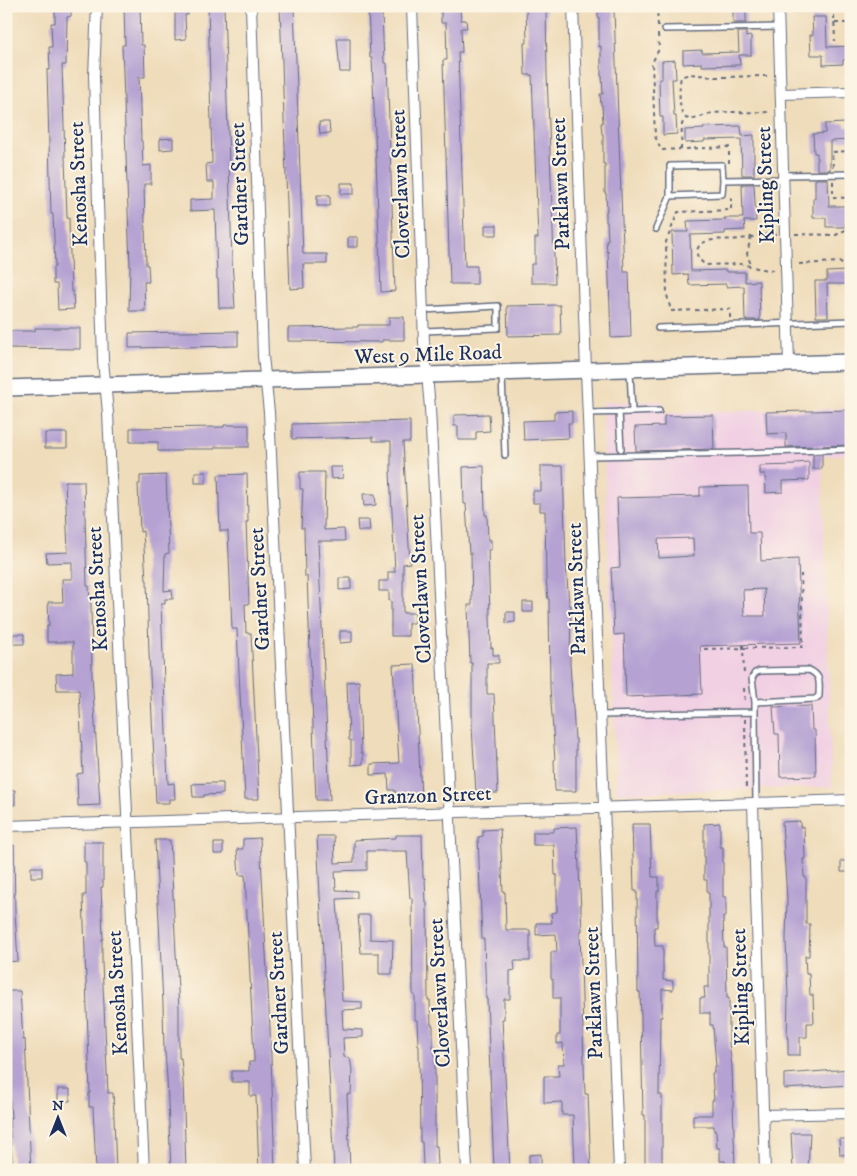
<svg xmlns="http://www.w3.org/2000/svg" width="857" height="1176" viewBox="0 0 857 1176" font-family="'IM FELL DW Pica',serif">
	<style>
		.built { fill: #f1d0e3 }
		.building { fill: #b5a2d3; fill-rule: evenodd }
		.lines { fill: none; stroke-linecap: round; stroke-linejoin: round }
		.lane-casing { stroke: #656c7e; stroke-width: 8 }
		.street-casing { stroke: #656c7e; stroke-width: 12 }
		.secondary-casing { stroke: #656c7e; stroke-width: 18 }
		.path { stroke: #656c7e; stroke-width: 2; stroke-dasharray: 4 4; stroke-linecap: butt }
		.lane { stroke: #fff; stroke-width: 5 }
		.street { stroke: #fff; stroke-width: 10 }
		.secondary { stroke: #fff; stroke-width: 15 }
		.labels { text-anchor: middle; stroke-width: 4; stroke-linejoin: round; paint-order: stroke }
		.street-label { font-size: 21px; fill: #1b2f5e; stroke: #fcf5e5 }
	</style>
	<rect width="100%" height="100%" fill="#fcf5e5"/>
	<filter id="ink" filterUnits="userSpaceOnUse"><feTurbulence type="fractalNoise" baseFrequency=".02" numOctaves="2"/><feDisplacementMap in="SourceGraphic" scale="10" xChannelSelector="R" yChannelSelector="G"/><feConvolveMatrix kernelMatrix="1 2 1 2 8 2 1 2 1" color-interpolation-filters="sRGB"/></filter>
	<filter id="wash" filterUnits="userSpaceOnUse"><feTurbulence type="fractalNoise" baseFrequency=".0096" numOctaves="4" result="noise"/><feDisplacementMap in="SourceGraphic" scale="20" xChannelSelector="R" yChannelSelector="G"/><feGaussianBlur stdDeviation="1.12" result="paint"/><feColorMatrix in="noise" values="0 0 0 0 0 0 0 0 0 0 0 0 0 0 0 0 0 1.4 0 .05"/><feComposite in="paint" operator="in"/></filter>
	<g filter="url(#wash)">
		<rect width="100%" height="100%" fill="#efdcba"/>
		<path class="built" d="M663,401L664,413L851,408V454L822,456L832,787L617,793L602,402Z"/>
		<g id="blocks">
			<path class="building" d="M55,6H71V16L67,17L66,65H62L67,218H69L71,291H73L74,309L58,310L57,284H53V267H55L54,237L53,214H51L47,70H50L49,47H52L51,23H55Z
				M124,6H140L141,45H144L145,77H139L141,141H142L143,166L151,165V184H144L146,265H148L149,282H144L145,311H129L130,266L122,45H125Z
				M175,6H188V15H185L186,39L175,40Z
				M208,6H224L232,260L235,308H219L218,279H217L215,210L190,211V200L214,199V182H207L206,164L212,163Z
				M280,6H294L303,254H327V264H303L304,288L290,289Z
				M368,6H379V13H382L384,63H387L395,291L381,292L374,107L372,58H370Z
				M526,6H546L547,75L555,283H531V264H535V238H538L532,75H525L524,43H527Z
				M598,6H608V11H614L624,272H629L631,337L611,338L608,251L607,252L606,240H608L607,222H606V211H607L606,193H605V164H603V134H602L601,123H603L602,105H601L600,94H603L602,76H601V46L599,47V17H598Z
				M733,6H746V23H733Z
				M460,8L461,20H466L467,28H461L462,52H458L465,266H477V284H450L443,60H447L446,23H441V9Z
				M812,17H826L827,47L851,46V59L843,60V64L823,65V55H811L810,35H813Z
				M738,32H746V37L751,36V55H739L740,65L702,66V63L683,64V51L702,50V53L739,52Z
				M337,38H350V72H340Z
				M675,60L676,79H672L674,116H676L677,134L663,135V117H660L659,79H662V61Z
				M319,122H329L330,133L320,134Z
				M845,123V127H851V140L830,141V170H817V153H814L813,134L825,133V124Z
				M741,126L742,136L754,135V175H742L741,139L704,140V142L685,143V130L704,129L703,127Z
				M173,138V149L160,150V139Z
				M817,179H828L829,206H851V219H845V227H826V218H813V198H815V180Z
				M341,183H354V194H341Z
				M742,184H754L756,221H744L745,230L725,231V234L690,235L691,271L726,270V272H745V282L759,281L760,320H745L744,286L726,287V284L689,285L688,274L673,275L672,232H688L687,221L725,220L724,218H743Z
				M317,195H330V206H317Z
				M485,225H497V235H485Z
				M348,237H358V247H348Z
				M847,271V284H827L828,317H816L815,281H827V272Z
				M560,305L561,335L508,336L507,306Z
				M389,317H404V340H382V342L288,341V328L358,327V325H389Z
				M35,328H80V349L6,348V331H35Z
				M238,331V346L129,348V333Z
				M851,410V445L786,447V433L767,434L766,412Z
				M572,411V423H568L569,438L524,440L523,421L554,420V412Z
				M489,414L490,431L476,432V440H458V426H454V415Z
				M713,415L714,449L636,451L635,427L664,426V416Z
				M410,421V442H403L410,563L403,564V613H415V623H408V636H391V601H389V591H379V581H388V572H395L390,472H391V441H373V437L292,439V424Z
				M224,425H249V447H215V449H181V451H158V442H130V428L224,427Z
				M45,433H67V448H45Z
				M822,454V469H813V455Z
				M809,462V480L783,481V492L766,493L765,474H760V466L795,465V463Z
				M484,466L485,515H487L488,540H491V550H488L491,648H493V655H499V663H487V694H494L498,793H476L472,727V663H470L468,605H472L471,553H469L466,504H464L463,467Z
				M541,466H563L566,564L569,605H571L570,664L575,739H576V791H555L554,760H555L550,687L549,599H548L546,579L545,511H540V503H533V491H541Z
				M330,467H342L343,478L331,479Z
				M195,472H206V483H195Z
				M300,472H325L324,530L344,529L345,541H318L330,800H316L307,576L305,577L304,528H301L303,489H300Z
				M247,474L248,522H246L249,604H245L246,633H251L259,799H245L237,629H232L228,531H220L218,475Z
				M166,475L169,553L165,554L164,591L172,590L173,599H165V604H161L168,784L174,783L175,799H169V803H156L149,653L147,580H146L143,531L140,532L138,484H140V476Z
				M65,481H84L87,586H89L90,603H91L92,675L100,805L78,806L77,774L83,773L79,690H57L56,674L73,673V642H47V626H49L48,602H63L62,579H72V562L47,563L46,553L68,552Z
				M748,486L749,533H760L761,561L798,559L801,643L700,646L702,694L626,697L624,634L614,635L611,568L620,567L617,498L700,496V487ZM693,538L694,556L659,558L658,539ZM764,589L765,616H744L743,590Z
				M363,494H375L376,505L364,506Z
				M357,520H369L370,531H358Z
				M339,578H351V589L339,590Z
				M523,602H533V612H523Z
				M506,612H515V622L506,623Z
				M340,631H352V642L340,643Z
				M13,634H24V644H13Z
				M415,664L421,798H395V790H389L388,774L371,775V764L399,763L393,665Z
				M359,681L361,753H363V764L351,765V740H349L347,682Z
				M811,706L812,730H815L816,776L780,777L779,734H775L773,707Z
				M212,783H223V794L204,795V797H193L192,784Z
				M15,790V805H6V791Z
				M800,821V827H804L805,859H803L804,877H806V924H810L809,956H805L806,974H809L810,995H813L814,1023H807V1037H800V1055H788V1038H787L788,997L786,940L787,899L782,822Z
				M720,823V847H723V897H726V917H723L724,947H726L727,998H729V1043L732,1067L735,1170H725V1161H720V1148H717L716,1131H714V1126H693V1115H712V1100H714L712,1073H714V1067H716L713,1025H710V1013H700V998H705L704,987H709V893H707V880H704V824Z
				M632,824H650L652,877H659V891H657V927H654L655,946H663V980L673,981V990L662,989V1017H660L659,1095H662V1164H645V1115H643L641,1017L640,992H638L637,891H634Z
				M577,827L582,931H580L584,1063L585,1094H588L591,1170H575L573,1115H562V1102L544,1103V1076H559L558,1064H564L563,1043L557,1044V1035H560V998H553V979H551V952H557L556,934L536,935V923H552L551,913L557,912V875H555L554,845H533V832H554V828Z
				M500,829L503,892H505L506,930H530V961H514L515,970L510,971V999H504V1019H502L510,1170H494L487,999H486L484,939H482L478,837L483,836V830Z
				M396,835H422L423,878H425L426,903H427L428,1000H430L431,1025H433V1049H435V1146H437L438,1165L423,1166L422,1142H420L419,1045H418L417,1020H415V995H413L412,898H410L407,851H367V870L335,871L336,890L357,891V898L337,899L342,1001L362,1002V1009L342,1010L343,1029L363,1030V1037L343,1038L344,1057L350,1058L352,1070L351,1094H347L350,1170H334L317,836H334L335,863L354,862V840L396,838Z
				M260,838L270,1029L275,1170H259L256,1096H250V1082H232V1071H249V1062H254V1057L245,875H239L237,849H243V839Z
				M155,840H170L179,1009V1058H181L183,1082L186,1170H171L167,1078L165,1052H164L163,1004Z
				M84,842H103V887H101L103,939H102V963L108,1093H113L116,1170H96L93,1107H89V1093H90L83,895H86V862H84Z
				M214,843H223V854H214Z
				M14,845L15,913L18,961L6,962V846Z
				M841,861H850V872H841Z
				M31,867H42V877H31Z
				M358,915H370V939L393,940L392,974H379V953H361Z
				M6,991H20L23,1040L25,1039L31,1170H13L9,1118H11L6,1035Z
				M851,1069V1085L784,1089V1074Z
				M58,1089H70V1101H58Z
				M791,1133H810L808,1170H793Z
				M839,1139H851V1154L840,1155Z
				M541,1154V1166H529V1155Z"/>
		</g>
	</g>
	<g filter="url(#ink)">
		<use href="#blocks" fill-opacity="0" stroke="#656c7e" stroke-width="1"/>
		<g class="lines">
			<defs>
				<path id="lane" d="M778,9L851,7
					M665,29L779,27
					M783,175L851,174
					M670,196V166L722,165L723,180
					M656,229L670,196L722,194L723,180L783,179
					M423,310L498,306V328L424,331
					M658,328L851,321
					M502,376L505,455
					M619,412L621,449
					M632,412L659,411
					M588,413L632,412L630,371
					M590,456L741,453L851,449
					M755,702L752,678L755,673L760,671L809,670C822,676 819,683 819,696L815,699L755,702V712
					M600,715L755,712L756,803"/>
				<path id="street" d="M97,6L94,76L103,360L108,413L144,1170
					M251,6L263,356L269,412L305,1170
					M412,6L424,342L430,408L467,1170
					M573,6L586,370L619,1170
					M778,6L789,363
					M781,94L851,92
					M753,804L765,1170
					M6,826L851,800
					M763,1115L851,1113"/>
				<path id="secondary" d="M6,388L851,362"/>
			</defs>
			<use href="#lane" class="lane-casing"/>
			<use href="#street" class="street-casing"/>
			<use href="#secondary" class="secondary-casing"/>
			<path class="path" d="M657,6L658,26
				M834,15L835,41
				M835,23H851
				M658,34L659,49L652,63L655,136L661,150L729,147V163
				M767,76C750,76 733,77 716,77C702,77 694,71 681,77C679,85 678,114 686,118C695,122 704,114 713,113C731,111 750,113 768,112
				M681,150L682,124L686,118
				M833,167L832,152L847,151L851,158
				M833,181V197L846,198L851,188
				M795,234L836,235L851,227
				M751,236L747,254L751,265
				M799,264L839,262L851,270
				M774,270L761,269L741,264L705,265C701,261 696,257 697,251C700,235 728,241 740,239C752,238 763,233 776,234
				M730,318V309L671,311L667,295L666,242L678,212L731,210V195
				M743,645L744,676
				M704,649L802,647L803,642L801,574
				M744,688L745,704
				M745,719L746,791"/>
			<use href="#lane" class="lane"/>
			<use href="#street" class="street"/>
			<use href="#secondary" class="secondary"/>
		</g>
	</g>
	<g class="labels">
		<g class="street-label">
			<text transform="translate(78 184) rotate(-92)" y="7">Kenosha Street</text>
			<text transform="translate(239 184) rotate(-92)" y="7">Gardner Street</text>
			<text transform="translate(400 184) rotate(-92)" y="7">Cloverlawn Street</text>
			<text transform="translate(560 184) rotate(-92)" y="7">Parklawn Street</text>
			<text transform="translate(765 185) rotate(-92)" y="7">Kipling Street</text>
			<text transform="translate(428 354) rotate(-2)" y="7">West 9 Mile Road</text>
			<text transform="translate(97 589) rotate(-93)" y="7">Kenosha Street</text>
			<text transform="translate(259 589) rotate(-93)" y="7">Gardner Street</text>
			<text transform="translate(420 589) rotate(-93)" y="7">Cloverlawn Street</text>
			<text transform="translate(576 589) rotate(-92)" y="7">Parklawn Street</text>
			<text transform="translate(428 795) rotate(-2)" y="7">Granzon Street</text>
			<text transform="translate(740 987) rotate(-92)" y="7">Kipling Street</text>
			<text transform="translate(117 993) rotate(-93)" y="7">Kenosha Street</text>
			<text transform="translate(278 993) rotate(-93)" y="7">Gardner Street</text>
			<text transform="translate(439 993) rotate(-93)" y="7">Cloverlawn Street</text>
			<text transform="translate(593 993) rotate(-92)" y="7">Parklawn Street</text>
		</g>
	</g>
	<rect width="857" height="1176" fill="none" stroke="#fcf5e5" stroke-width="25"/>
	<g transform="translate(58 1118)" stroke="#fcf5e5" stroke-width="4" paint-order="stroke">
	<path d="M0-4L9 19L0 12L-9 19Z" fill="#1b2f5e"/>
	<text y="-8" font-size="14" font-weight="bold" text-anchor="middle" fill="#1b2f5e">N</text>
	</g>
</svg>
